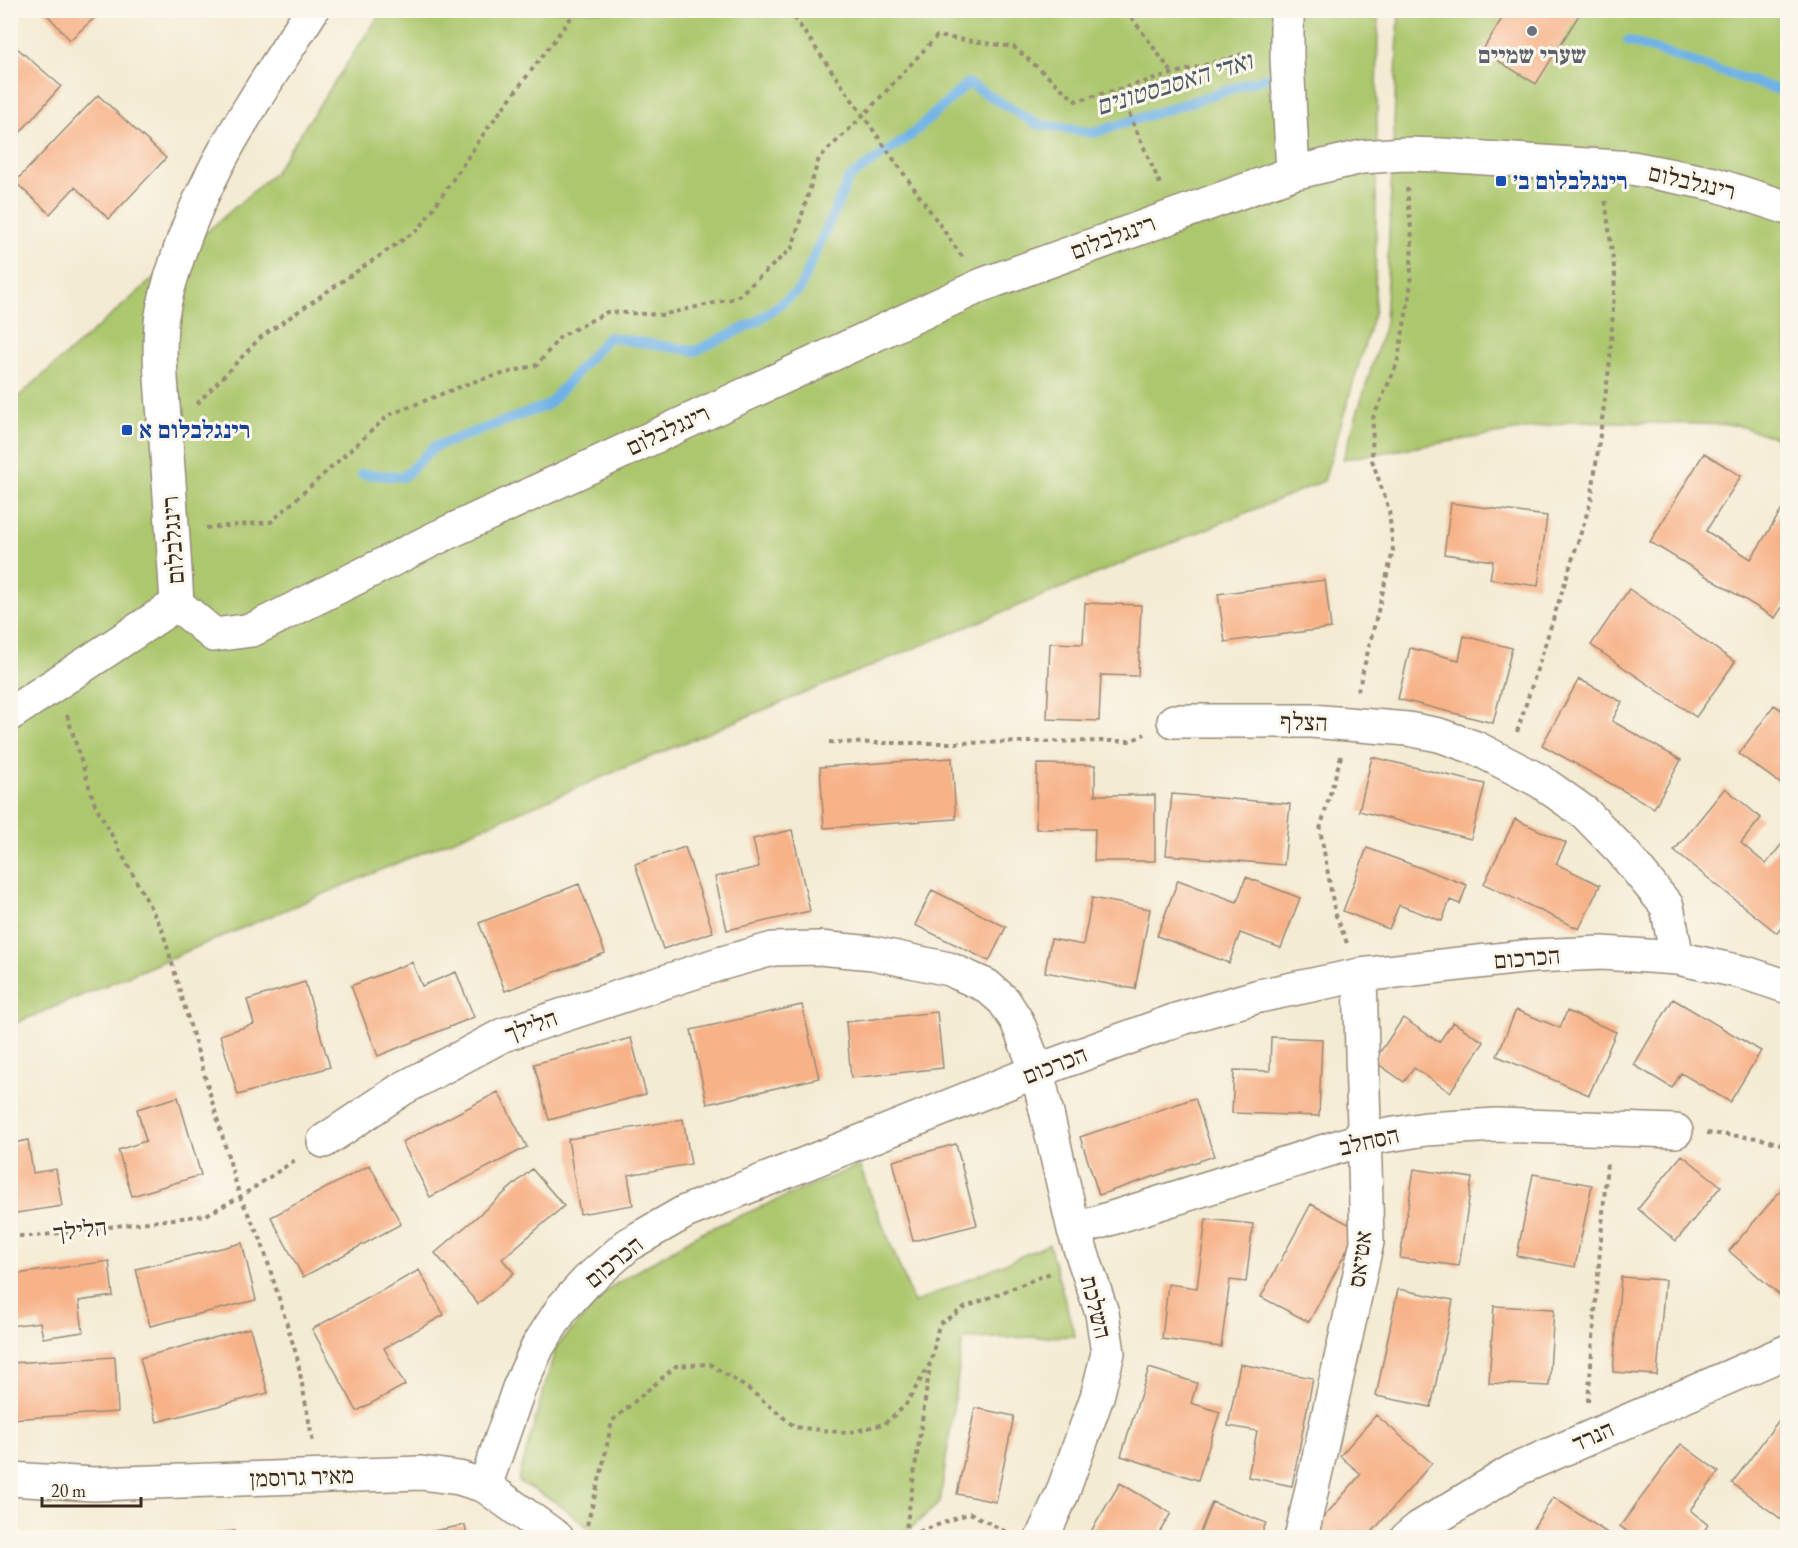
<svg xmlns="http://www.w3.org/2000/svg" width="1798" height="1548" viewBox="0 0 1798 1548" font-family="'EB Garamond','Frank Ruhl Libre',serif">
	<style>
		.green { fill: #acc76d; stroke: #747846; stroke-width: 1.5 }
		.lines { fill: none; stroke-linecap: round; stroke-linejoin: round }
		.stream { stroke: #70b2e5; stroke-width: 10 }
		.building { fill: #f7b288 }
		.minor-casing { stroke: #988a78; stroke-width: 36 }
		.path { stroke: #988a78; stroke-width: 4; stroke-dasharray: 4.5 4.5; stroke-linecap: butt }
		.minor { stroke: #fff; stroke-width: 33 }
		.worship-dot { fill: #6b7280; stroke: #fbf7ec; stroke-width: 2 }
		.transit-dot { fill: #1a4fb4; stroke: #fbf7ec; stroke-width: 2 }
		.labels { text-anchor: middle; stroke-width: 6; stroke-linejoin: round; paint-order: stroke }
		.worship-label { font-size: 24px; font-weight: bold; fill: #5b616d; stroke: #fbf7ec }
		.transit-label { font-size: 24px; font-weight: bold; fill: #164399; stroke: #fbf7ec; text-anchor: start }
		.street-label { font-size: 24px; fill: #3b2a1e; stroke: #fbf7ec }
		.water-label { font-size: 26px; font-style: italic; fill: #4e5a64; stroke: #fbf7ec }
	</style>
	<rect width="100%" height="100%" fill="#fbf7ec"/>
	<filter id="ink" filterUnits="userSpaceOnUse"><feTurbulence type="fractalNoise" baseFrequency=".0167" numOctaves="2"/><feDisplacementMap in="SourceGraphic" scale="12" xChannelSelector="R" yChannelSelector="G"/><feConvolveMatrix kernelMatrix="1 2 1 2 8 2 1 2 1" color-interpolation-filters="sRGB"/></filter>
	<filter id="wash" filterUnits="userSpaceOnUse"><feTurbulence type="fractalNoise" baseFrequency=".008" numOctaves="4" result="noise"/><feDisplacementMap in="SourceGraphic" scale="24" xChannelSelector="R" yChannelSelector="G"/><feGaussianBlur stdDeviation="1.35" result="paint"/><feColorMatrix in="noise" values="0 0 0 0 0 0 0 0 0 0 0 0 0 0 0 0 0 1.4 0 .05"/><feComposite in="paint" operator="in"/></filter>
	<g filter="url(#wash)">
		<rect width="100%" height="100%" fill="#f4ebd3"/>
		<path class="green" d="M382,11H1378L1375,310L1324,481L741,719L11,1025L10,404L274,173Z
			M1399,11H1787V441L1736,425L1575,421L1343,459L1385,324Z
			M859,1165L914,1303L1049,1244L1075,1336L963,1339L940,1502L901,1537H601L554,1501L518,1481L556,1347L611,1287L700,1233Z"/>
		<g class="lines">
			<path class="stream" d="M1628,41L1788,93
				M362,474L403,477L434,447L548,405L608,337L695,351L756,322L799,290L849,178L910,136L968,83L1037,124L1094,133L1284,72"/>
		</g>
		<g id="blocks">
			<path class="building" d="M43,10H103L70,40Z
				M1507,10H1582L1536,84L1482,51Z
				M10,42L61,86L10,144Z
				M98,95L166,158L109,219L75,187L50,214L15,182Z
				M1704,453L1741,476L1706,531L1751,559L1788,500V598L1775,618L1650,542Z
				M1451,503L1547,516L1538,586L1490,579L1493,561L1444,554Z
				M1325,580L1331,628L1225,642L1218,594Z
				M1629,589L1735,662L1696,717L1591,645Z
				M1085,603L1141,605L1138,676L1101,675L1099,721L1047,719L1050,643L1083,644Z
				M1464,636L1512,648L1493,723L1398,699L1410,648L1459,660Z
				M1579,679L1622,702L1612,721L1681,760L1654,808L1542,745Z
				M1774,705L1788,714V789L1739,754Z
				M1372,757L1485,784L1471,839L1359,811Z
				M952,758L956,819L824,828L820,767Z
				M1037,764L1095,765V795H1155V861H1094L1095,829H1036Z
				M1725,788L1761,818L1741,843L1766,864L1785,840L1788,842V920L1777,933L1674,851Z
				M1172,794L1290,804L1284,865L1166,855Z
				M1515,819L1566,843L1556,864L1600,885L1579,929L1484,884Z
				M792,830L810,911L727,930L715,877L759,867L753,839Z
				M685,847L713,932L663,949L635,864Z
				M1367,848L1467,885L1460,904L1450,900L1442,921L1399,905L1389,929L1343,911Z
				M1246,877L1300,898L1281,948L1240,933L1229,963L1157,936L1178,880L1237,902Z
				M579,884L605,953L505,991L479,923Z
				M932,890L1006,927L989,961L915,925Z
				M1092,898L1150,909L1135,989L1045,972L1051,939L1083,945Z
				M412,962L422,986L456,972L474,1017L378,1056L351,986Z
				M305,982L330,1067L238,1095L220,1035L254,1024L247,1000Z
				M1673,999L1761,1051L1730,1102L1681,1073L1672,1088L1634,1065Z
				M802,1005L819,1078L707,1104L691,1030Z
				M1516,1010L1560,1028L1567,1011L1616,1032L1589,1095L1497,1056Z
				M937,1012L943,1068L851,1078L846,1022Z
				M1403,1018L1439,1042L1453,1022L1484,1042L1450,1092L1414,1068L1404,1082L1374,1061Z
				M1271,1037L1322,1039L1319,1116L1232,1113L1234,1070L1270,1071Z
				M631,1038L646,1094L549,1120L534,1064Z
				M498,1092L527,1147L430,1197L402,1142Z
				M178,1097L201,1175L132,1196L118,1150L146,1141L137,1109Z
				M1195,1098L1214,1156L1099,1195L1080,1137Z
				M683,1119L691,1164L628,1175L633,1205L580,1214L568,1139Z
				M28,1140L33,1173L56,1169L62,1206L10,1214V1144Z
				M956,1144L977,1225L913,1241L893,1161Z
				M1682,1155L1721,1186L1676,1241L1638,1209Z
				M370,1165L401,1224L303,1277L271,1217Z
				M532,1169L564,1206L502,1259L514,1273L478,1304L435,1253Z
				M1414,1169L1472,1178L1459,1266L1400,1258Z
				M1533,1174L1592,1185L1575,1267L1517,1256Z
				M1788,1182V1290L1782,1297L1729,1251Z
				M1311,1204L1358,1229L1309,1322L1261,1297Z
				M1206,1219L1253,1224L1246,1282L1230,1280L1221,1347L1162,1339L1168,1284L1197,1288Z
				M242,1243L256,1300L150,1326L136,1269Z
				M109,1261L113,1296L79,1301L83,1332L43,1338L40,1322L10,1326V1275Z
				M419,1270L444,1315L384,1348L405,1385L357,1411L312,1329Z
				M1621,1277L1665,1280L1657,1375L1613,1372Z
				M1398,1289L1453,1300L1431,1407L1376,1396Z
				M1494,1306L1554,1309L1549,1386L1489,1383Z
				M250,1328L268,1393L157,1422L140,1358Z
				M115,1357L118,1412L10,1419V1363Z
				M1240,1364L1313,1378L1292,1486L1248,1477L1257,1431L1228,1426Z
				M1149,1368L1197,1383L1191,1403L1220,1412L1198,1480L1121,1456Z
				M975,1408L1014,1416L996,1502L957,1494Z
				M1788,1408V1517L1784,1521L1732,1483Z
				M1376,1415L1432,1463L1367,1538H1317L1311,1532L1361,1474L1340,1456Z
				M1681,1444L1719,1472L1690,1510L1708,1525L1699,1538H1636L1620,1526Z
				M1120,1483L1171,1513L1156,1538H1087Z
				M1553,1497L1615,1538H1527Z
				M1212,1502L1266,1523L1260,1538H1198Z
				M465,1525L467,1538H407V1536Z
				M234,1531V1538H196V1536Z"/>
		</g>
	</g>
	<g filter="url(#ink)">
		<use href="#blocks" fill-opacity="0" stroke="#988a78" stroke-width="1.5"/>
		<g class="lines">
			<defs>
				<path id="minor" d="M312,10C260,92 203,172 175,266C169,284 163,304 161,323C158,362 163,402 166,441C170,495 174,550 177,604L214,635L252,630L436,538L982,285L1293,173L1362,157L1404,154L1441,155L1632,168L1714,184L1788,208
					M1287,10V59L1293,173
					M10,714L177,604
					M1174,721H1311L1408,729L1439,735L1476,748L1540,781L1585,813L1622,851L1667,906L1677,958
					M324,1141L402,1089L503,1035L719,964L773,949L819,948L873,953L949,969L987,986L1004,1001L1017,1021L1037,1071L1074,1230L1102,1313L1108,1353L1097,1397L1062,1494L1042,1538
					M1074,1230L1363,1139L1426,1129L1497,1125L1676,1131
					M10,1479L94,1484L421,1473L459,1478L485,1486L557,1538
					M485,1486L519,1388L538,1346L563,1307L587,1281L629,1244L685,1212L1037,1071L1179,1019L1259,996L1360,975L1533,956L1602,953L1677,958L1746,973L1788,987
					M1301,1538L1367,1242L1360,975
					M1407,1538L1419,1528L1513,1471L1788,1351"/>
			</defs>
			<use href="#minor" class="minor-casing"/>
			<path class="path" d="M789,10L963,258
				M1126,10L1173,74
				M1118,89L1161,186
				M197,404L261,337L420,228L487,129L577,10
				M206,528L271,522L389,415L472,382L537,365L560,337L607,312L661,315L736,298L792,248L819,158L863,116L937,36L1014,47L1076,101L1254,51
				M1358,691L1393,551L1389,510L1372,460L1373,418L1397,364L1410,293L1412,239L1407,188
				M67,715L94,802L162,929L240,1197L261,1240L297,1357L313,1443
				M1517,732L1591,501L1610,361L1615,275L1605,198
				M829,742C930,745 1030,741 1131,741L1145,734
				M1341,756L1320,829L1335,913L1347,943
				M1707,1133L1758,1138L1788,1146
				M10,1236H35L206,1215L240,1197L298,1158
				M1588,1402L1607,1162
				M587,1525L602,1469L612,1421L676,1366L710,1364L750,1390L795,1427L847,1433L884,1424L905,1406L931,1362L939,1324L966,1307L1053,1272
				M905,1536L930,1366
				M902,1538L970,1513L1010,1534"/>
			<use href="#minor" class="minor"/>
		</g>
	</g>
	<circle class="worship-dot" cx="1532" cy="31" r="6"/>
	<g class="transit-dot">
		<rect x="1495" y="175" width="12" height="12" rx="3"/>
		<rect x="121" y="424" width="12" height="12" rx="3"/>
	</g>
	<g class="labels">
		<g class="worship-label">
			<text x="1532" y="63">שערי שמיים</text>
		</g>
		<g class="transit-label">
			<text x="1513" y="189">רינגלבלום ב׳</text>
			<text x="139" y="438">רינגלבלום א</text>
		</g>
		<g class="street-label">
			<text transform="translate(1692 182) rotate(13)" y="8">רינגלבלום</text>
			<text transform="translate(1113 237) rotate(-20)" y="8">רינגלבלום</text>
			<text transform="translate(668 430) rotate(-25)" y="8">רינגלבלום</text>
			<text transform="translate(173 540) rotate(-94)" y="8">רינגלבלום</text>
			<text transform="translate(1304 722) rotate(2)" y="8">הצלף</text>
			<text transform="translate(1527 958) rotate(-5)" y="8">הכרכום</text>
			<text transform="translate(531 1026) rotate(-20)" y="8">הלילך</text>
			<text transform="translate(1055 1065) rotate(-21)" y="8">הכרכום</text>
			<text transform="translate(1369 1141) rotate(-13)" y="8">הסחלב</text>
			<text transform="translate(80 1230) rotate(-7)" y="8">הלילך</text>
			<text transform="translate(1360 1259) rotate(-82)" y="8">אטיאס</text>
			<text transform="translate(614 1262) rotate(-39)" y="8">הכרכום</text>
			<text transform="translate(1096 1307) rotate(76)" y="8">השלכת</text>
			<text transform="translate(1593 1436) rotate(-24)" y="8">הנרד</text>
			<text transform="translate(302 1477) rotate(-2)" y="8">מאיר גרוסמן</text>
		</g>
		<g class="water-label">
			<text transform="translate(1174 83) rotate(-17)" y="9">ואדי האסבסטונים</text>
		</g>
	</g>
	<rect width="1798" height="1548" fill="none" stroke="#fbf7ec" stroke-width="36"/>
	<path d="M42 1497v9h99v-9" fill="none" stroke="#3b2a1e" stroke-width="3"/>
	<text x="51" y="1497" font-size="18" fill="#3b2a1e" stroke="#fbf7ec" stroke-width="4.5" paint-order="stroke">20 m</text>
</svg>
